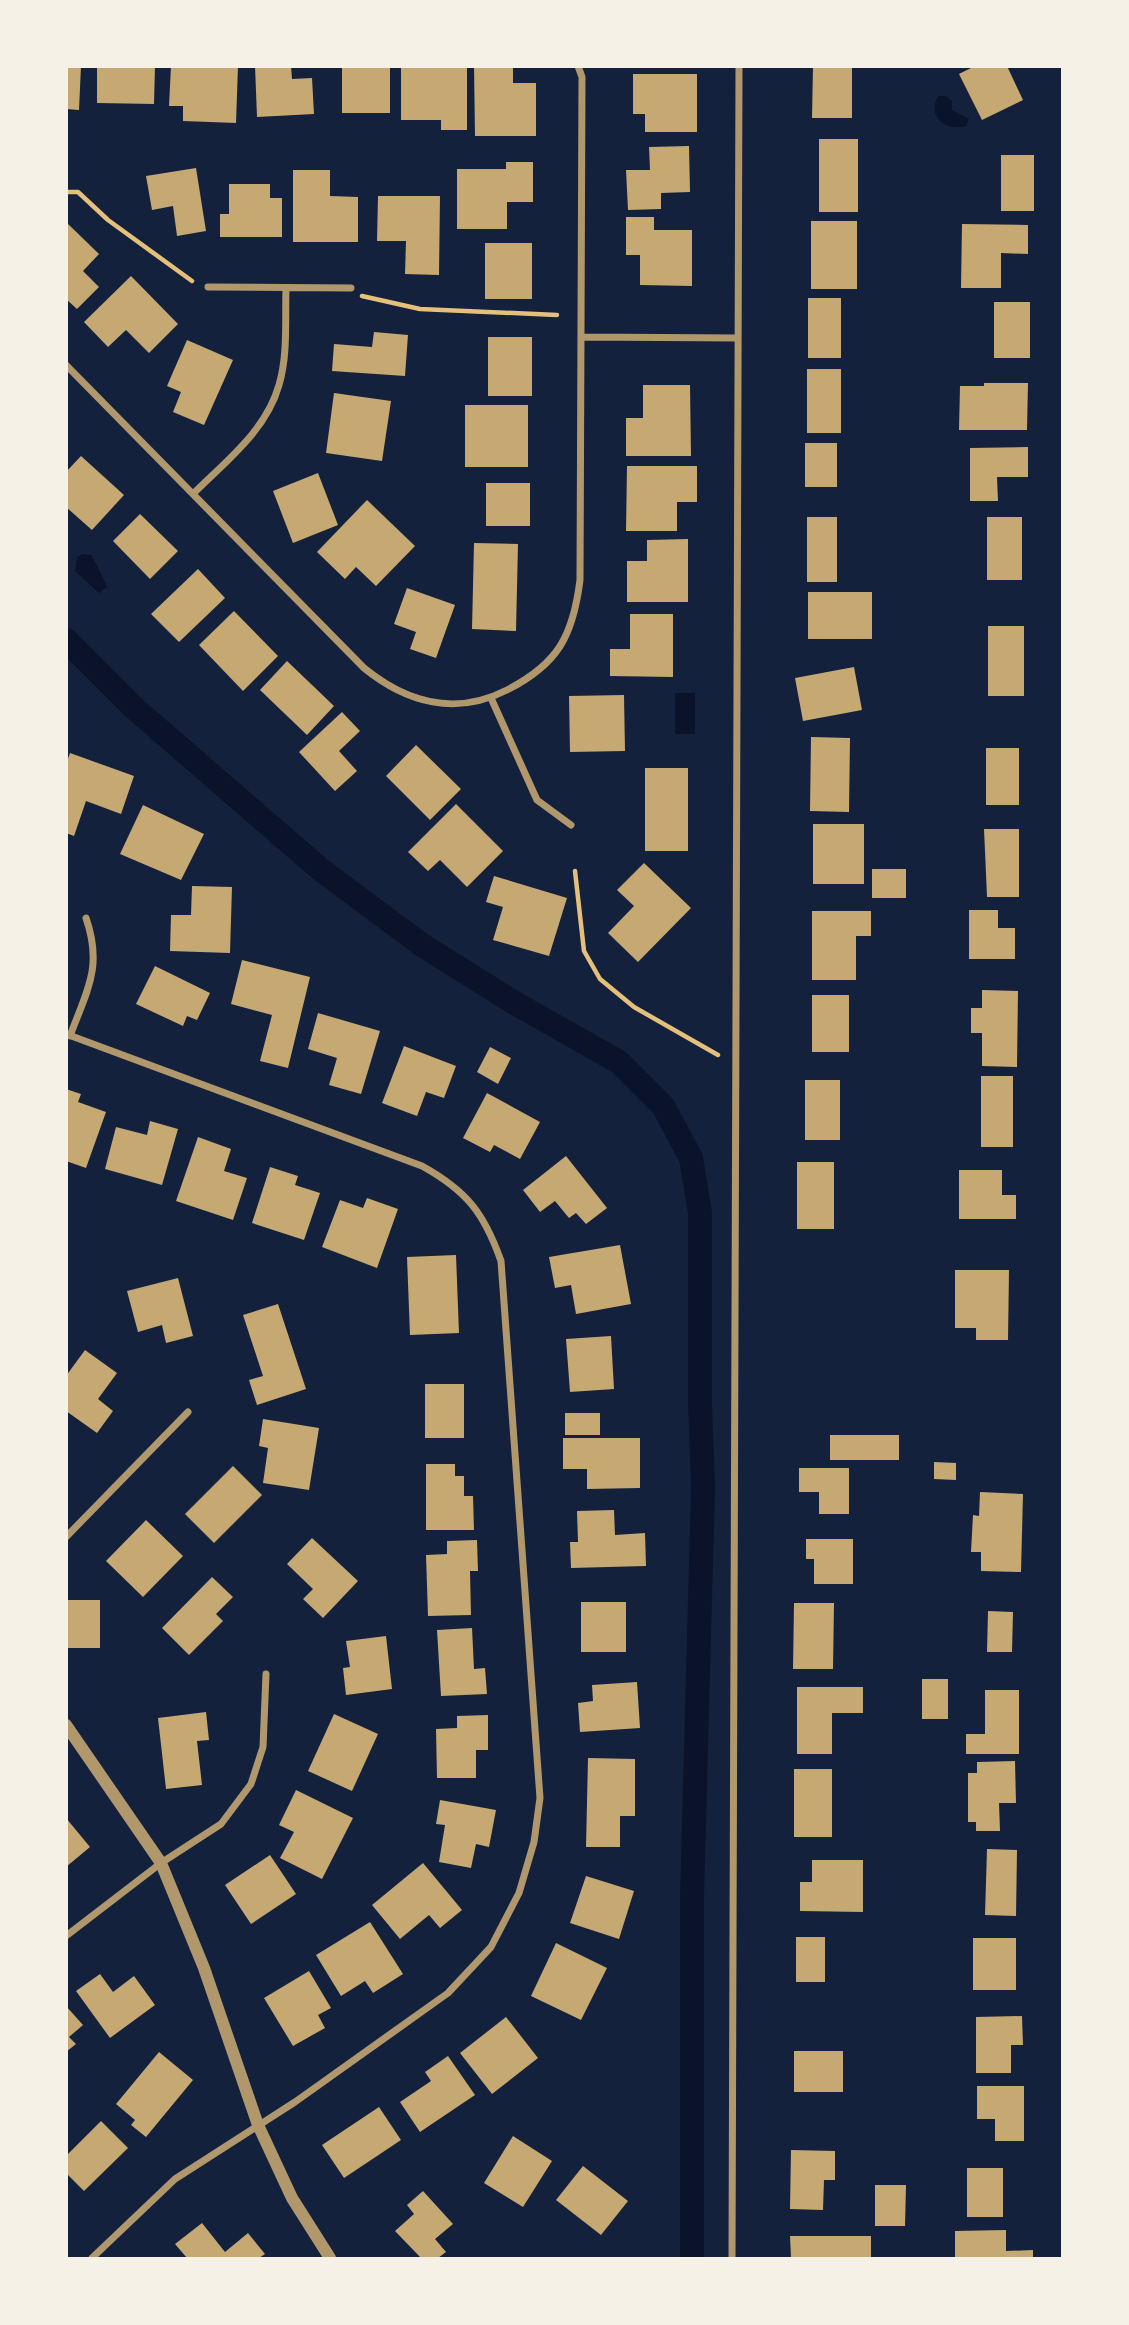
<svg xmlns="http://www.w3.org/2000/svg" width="1129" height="2325" viewBox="0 0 1129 2325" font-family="'Golos Text',sans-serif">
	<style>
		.water { fill: #0b132b }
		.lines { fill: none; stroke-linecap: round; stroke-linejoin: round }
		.canal { stroke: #0b132b; stroke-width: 24 }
		.building { fill: #c6a872 }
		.path { stroke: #e5c07b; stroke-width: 4.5 }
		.minor { stroke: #b1986c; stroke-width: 7 }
		.tertiary { stroke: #b1986c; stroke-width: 12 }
	</style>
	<rect width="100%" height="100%" fill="#14213d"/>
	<path class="water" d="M938,96H946L952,101V110L969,119L966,126C947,132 926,117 938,96Z
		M83,554L91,555C96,563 104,579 107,587L99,593L75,571L77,557Z
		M675,693H695V734H675Z"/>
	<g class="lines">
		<path class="canal" d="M66,640L133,707L320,869L422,945L513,1002L619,1062L663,1106L691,1158L700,1213V1402L703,1488L692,1896V2258"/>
	</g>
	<path class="building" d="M66,66H81L79,110L66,109Z
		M97,66H155L154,104L97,103Z
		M171,66H238L236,123L183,121V106H169Z
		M255,66H291L292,79L312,78L314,114L257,117Z
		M342,66H390V113H342Z
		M401,66H467V130H441V120H401Z
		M474,66H513V83H536V136H475Z
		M813,66H852V118H812Z
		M975,66H1007L1023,100L982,120L959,74Z
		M633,74H697V132H645V114H633Z
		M819,139H858V212H819Z
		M689,146L690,192L661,193V209L628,210L626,170H650L649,147Z
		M1001,155H1034V211H1001Z
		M506,162H533V202H507V229H457V169H506Z
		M196,168L206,231L177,236L173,206L152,210L146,176Z
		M293,170H330V196L358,197V242H293Z
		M229,184H270V198H282V237H220V214H229Z
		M378,196H440L439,275L405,274L406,241H377Z
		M626,217H654V230H692V286L640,285V255H626Z
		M811,221H857V289H811Z
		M66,222L99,254L83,271L99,287L77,309L66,299Z
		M962,224L1028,225V254L1001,253V288H961Z
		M485,243H532V299H485Z
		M131,276L178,324L149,353L126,330L108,347L84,322Z
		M808,298H841V358H808Z
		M994,302H1030V358H994Z
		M374,332L408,335L405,376L332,371L334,344L372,347Z
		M488,337H532V396H488Z
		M187,340L233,360L204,425L173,412L181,392L167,386Z
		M807,369H841V433H807Z
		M984,383H1028L1027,430H959L960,386H984Z
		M643,385H690L691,456H626V418H643Z
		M334,393L391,401L382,461L326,453Z
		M465,405H528V467H465Z
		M805,443H837V487H805Z
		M1028,447V477H997L998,501H970V448Z
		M81,456L124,495L92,530L66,507V472Z
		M627,466H697V502H677V531H626Z
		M318,473L338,525L293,543L273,491Z
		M486,483H530V526H486Z
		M367,500L415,546L376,586L356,567L345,579L317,552Z
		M140,514L178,551L150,579L113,541Z
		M807,517H837V582H807Z
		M987,517H1022V580H987Z
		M688,539V602H627V561H647V540Z
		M474,543L518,544L516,631L472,629Z
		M198,569L225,598L179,642L151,614Z
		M407,588L455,605L436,658L410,649L416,632L394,624Z
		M808,592H872V639H808Z
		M234,611L278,656L243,691L199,645Z
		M630,614H673V677L610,676V649H630Z
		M988,626H1024V696H988Z
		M287,661L334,706L307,735L260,690Z
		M854,667L862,710L803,721L795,678Z
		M624,695L625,751L570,752L569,696Z
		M342,712L360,731L339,751L357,771L335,791L299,752Z
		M811,737L850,738L849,812L810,811Z
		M416,745L461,789L430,820L386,776Z
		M986,748H1019V805H986Z
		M70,753L134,776L121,814L86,801L74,836L66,833V764Z
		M645,768H688V851H645Z
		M456,804L503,851L467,887L440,860L428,871L408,852Z
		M143,805L204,834L181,880L120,854Z
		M813,824H864V884H813Z
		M984,829H1019V897H987Z
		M644,863L691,908L638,962L608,933L634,906L617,890Z
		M872,869H906V898H872Z
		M494,876L567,898L549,956L493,940L503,907L486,902Z
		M192,886L232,887L230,953L170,951L171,915H191Z
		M969,910H998V928H1015V959H969Z
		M812,911H871V936H856V980H812Z
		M242,960L310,977L288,1068L260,1061L272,1015L231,1004Z
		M155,966L210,993L197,1020L187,1016L183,1026L136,1004Z
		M982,990L1018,991L1017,1067L982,1066V1033H971V1008H982Z
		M812,995H849V1052H812Z
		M318,1013L380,1031L361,1094L329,1085L337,1058L308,1049Z
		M404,1046L456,1066L444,1098L426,1092L417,1116L382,1103Z
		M490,1047L511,1058L498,1084L477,1072Z
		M981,1076H1013V1147H981Z
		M805,1080H840V1140H805Z
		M66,1089L81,1094L78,1102L106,1112L86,1168L66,1161Z
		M487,1093L540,1122L520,1159L494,1145L490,1152L463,1138Z
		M150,1121L178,1129L162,1185L105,1169L116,1127L147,1135Z
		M198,1137L231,1149L224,1171L247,1178L233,1220L176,1201Z
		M566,1156L607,1208L586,1224L576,1213L569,1218L555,1201L540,1212L523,1190Z
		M797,1162H834V1229H797Z
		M270,1167L298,1176L295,1185L320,1193L304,1240L252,1223Z
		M959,1170H1002V1195H1016V1219H959Z
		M367,1198L398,1209L377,1268L322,1247L340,1200L363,1208Z
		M620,1245L631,1304L576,1314L571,1285L555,1288L549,1257Z
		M456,1255L459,1333L410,1335L407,1257Z
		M955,1270H1009L1008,1340H976V1328H955Z
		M178,1278L193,1336L166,1343L162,1325L138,1332L127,1291Z
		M278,1304L306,1389L257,1405L249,1380L263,1376L243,1315Z
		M611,1336L614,1389L570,1392L566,1339Z
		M85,1350L117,1373L98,1399L113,1411L97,1433L66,1411V1376Z
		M425,1384H464V1438H425Z
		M565,1413H600V1435H565Z
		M263,1419L319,1428L309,1490L263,1483L268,1448L259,1446Z
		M830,1435H899V1460H830Z
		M563,1438H640V1488L587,1489V1469H563Z
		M934,1462L956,1463V1480L934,1479Z
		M426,1464H455V1476H464V1496H473L474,1530H426Z
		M233,1466L262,1495L214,1543L185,1514Z
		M799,1468H849V1514H819V1492H799Z
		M980,1492L1023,1494L1021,1572L981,1571V1552H971L973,1515L979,1516Z
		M614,1510L615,1535L645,1533L646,1566L571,1568L570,1542H578L577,1511Z
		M146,1520L183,1556L143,1597L106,1561Z
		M312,1538L358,1581L323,1618L303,1599L313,1589L287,1564Z
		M806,1539H853V1584H814V1559H806Z
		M477,1540L478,1571H470L471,1615L428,1616L426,1555L447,1554V1541Z
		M212,1577L233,1597L216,1614L223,1621L189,1655L162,1628Z
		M66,1600H100V1648H66Z
		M581,1602H626V1652H581Z
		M794,1603H834L833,1669H793Z
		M988,1611L1013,1612L1012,1652H987Z
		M472,1628L474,1669L485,1668L487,1694L441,1696L437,1630Z
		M386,1636L392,1689L346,1695L343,1668L350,1667L346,1641Z
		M922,1679H948V1719H922Z
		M637,1682L640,1728L580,1732L578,1703L593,1701L592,1685Z
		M797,1687H863V1713H832V1754H797Z
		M985,1690H1019V1754H966V1734H985Z
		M206,1712L209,1740L197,1741L202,1785L166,1789L158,1718Z
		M334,1714L378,1734L352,1791L308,1771Z
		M488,1715V1750H476V1778H437L436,1729L457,1728V1716Z
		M588,1758L635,1759V1816H620V1847H586Z
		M1015,1761L1016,1803H999L1000,1831H976V1822H968V1773H977V1762Z
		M794,1769H832V1837H794Z
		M296,1790L353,1818L322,1879L280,1858L294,1832L279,1825Z
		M440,1800L496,1810L489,1847L476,1844L471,1868L439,1862L445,1825L436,1824Z
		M66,1818L90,1847L66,1867Z
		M987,1849L1017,1850L1016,1916L985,1915Z
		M270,1855L296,1894L251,1924L225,1885Z
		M812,1860H863V1912L800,1911V1882H812Z
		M423,1863L462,1910L440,1928L429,1915L400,1939L372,1905Z
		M586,1876L634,1891L619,1939L570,1923Z
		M370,1922L403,1974L373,1993L365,1981L341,1996L316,1955Z
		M796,1937H825V1982H796Z
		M973,1938H1016V1990H973Z
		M556,1943L607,1968L581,2020L531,1996Z
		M309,1971L331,2008L318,2015L325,2028L293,2046L264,1998Z
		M100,1974L113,1992L134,1976L155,2005L110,2038L76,1991Z
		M66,2006L83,2025L69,2037L76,2044L66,2052Z
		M1022,2016L1023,2045H1011V2073H976V2017Z
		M506,2017L538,2058L492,2094L460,2053Z
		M794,2051H843V2092H794Z
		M159,2052L193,2080L146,2137L131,2125L135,2120L116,2104Z
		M448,2056L475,2095L420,2132L400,2102L431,2081L425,2072Z
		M977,2086H1024V2141H995V2119H977Z
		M379,2107L401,2140L344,2178L322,2145Z
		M101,2121L128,2148L84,2191L66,2173V2156Z
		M513,2136L552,2161L523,2207L484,2183Z
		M791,2150L835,2151V2180H824L823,2210L790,2209Z
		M583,2166L628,2201L601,2235L556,2200Z
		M967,2168H1003V2217H967Z
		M875,2185H906L905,2226H875Z
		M423,2191L453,2224L435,2239L446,2252L438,2258H421L395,2231L414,2214L407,2205Z
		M202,2223L225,2252L248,2233L265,2254L259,2258H187L175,2244Z
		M1006,2230V2251L1033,2250V2258H955V2231Z
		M790,2236H871V2258H791Z"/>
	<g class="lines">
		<path class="path" d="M66,192H78L108,220L192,281
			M362,296L420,309L557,315
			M575,871L584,951L600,979L634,1007L718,1055"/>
		<path class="minor" d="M208,287L351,288
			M581,337L738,338
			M66,365L364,668C407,703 456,716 507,690C558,664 573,636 580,580L582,77L578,66
			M193,494C226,461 266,431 279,385C288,355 285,320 286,288
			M491,698L537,800L571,825
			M66,1034L422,1166C467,1191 484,1213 501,1261L540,1798L534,1842L519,1893L491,1947L448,1993L295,2102L175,2179L92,2258
			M70,1036C87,990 103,967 86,918
			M66,1537L188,1412
			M66,1936L161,1863L221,1824L251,1784L263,1747L266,1674
			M732,2258L739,66"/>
		<path class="tertiary" d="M66,1725L161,1863L204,1968L258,2125L292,2198L330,2258"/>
	</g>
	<rect width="1129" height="2325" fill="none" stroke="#f6f1e7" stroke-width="136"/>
</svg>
